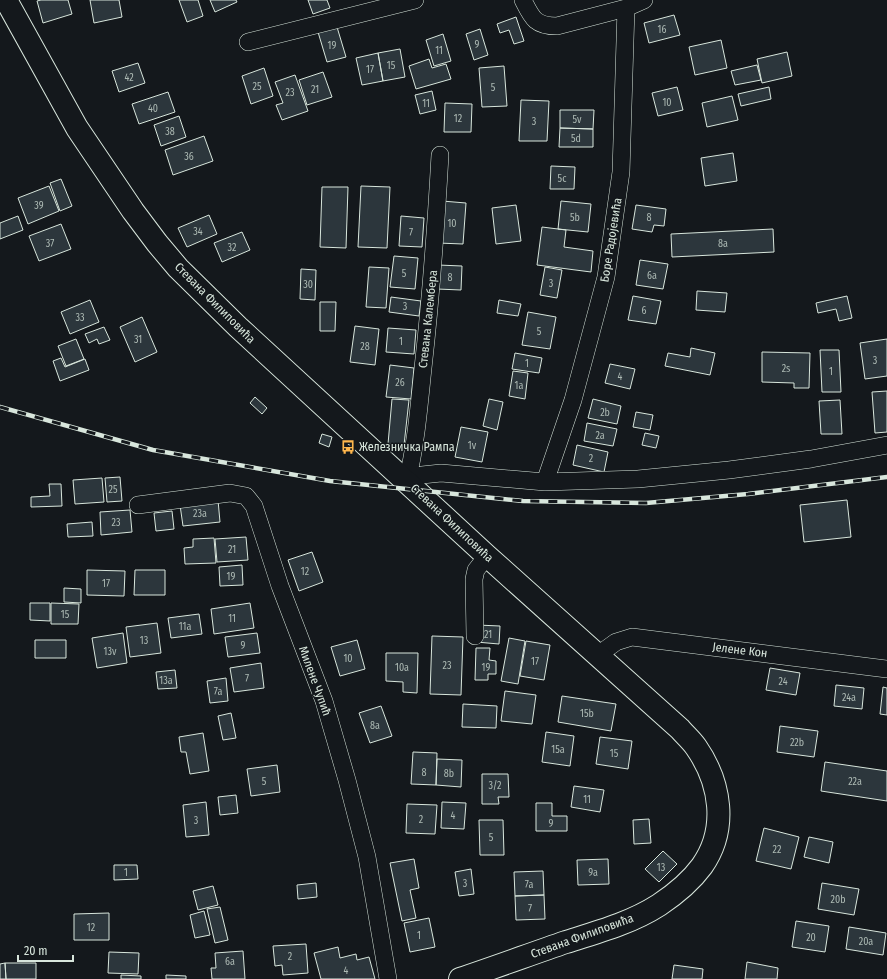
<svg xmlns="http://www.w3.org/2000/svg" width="887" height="979" viewBox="0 0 887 979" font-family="'Fira Sans Condensed',sans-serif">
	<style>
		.building { fill: #2c363c; stroke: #d8e6dc }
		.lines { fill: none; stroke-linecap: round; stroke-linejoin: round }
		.street-casing { stroke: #d8e6dc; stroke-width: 18 }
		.secondary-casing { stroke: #d8e6dc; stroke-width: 24 }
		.street { stroke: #14181c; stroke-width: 17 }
		.secondary { stroke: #14181c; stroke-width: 22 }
		.rail-casing { stroke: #d8e6dc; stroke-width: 4.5 }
		.rail { stroke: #14181c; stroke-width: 3; stroke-dasharray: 9; stroke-linecap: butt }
		.labels { text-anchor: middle; stroke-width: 3; stroke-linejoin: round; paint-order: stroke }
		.number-label { font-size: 10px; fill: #adbab4 }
		.street-label { font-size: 12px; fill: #d8e6dc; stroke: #14181c }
		.poi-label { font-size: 12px; fill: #d8e6dc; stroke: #14181c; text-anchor: start }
	</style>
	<rect width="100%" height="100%" fill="#14181c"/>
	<path class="building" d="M41,0H68L72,14L43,23L37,1Z
		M90,0H119L122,17L94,23Z
		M179,0H198L203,16L187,22Z
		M210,0H236L237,2L215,12Z
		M308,0H327L330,8L313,14Z
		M674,15L680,35L649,43L644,23Z
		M516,17L524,41L514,44L509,30L500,33L497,24Z
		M337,27L346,57L327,62L318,32Z
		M480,29L488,55L474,60L466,34Z
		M443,34L451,61L434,66L426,40Z
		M721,40L727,68L695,75L689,47Z
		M400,49L405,77L383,81L378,53Z
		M787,52L792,76L762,83L757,59Z
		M378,53L383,81L362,85L356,58Z
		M429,59L432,68L446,64L451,79L416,89L409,66Z
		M138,63L145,83L119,92L112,71Z
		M757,65L761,80L735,85L731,71Z
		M504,66L507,106L482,107L479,68Z
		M264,68L273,96L251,104L242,76Z
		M323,72L332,97L307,105L299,80Z
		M295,75L308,111L282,120L276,105L283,103L275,82Z
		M677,87L683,110L658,116L652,93Z
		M769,87L771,99L741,106L738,94Z
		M432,91L436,110L420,114L415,95Z
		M168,92L175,112L139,124L132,104Z
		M732,96L738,120L707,127L702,103Z
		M521,100L549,101L547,141H519Z
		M445,103L472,104L471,132H444Z
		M560,110H594L593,129L560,128Z
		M179,116L186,137L161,146L154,125Z
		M560,128L593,129V147H559Z
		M204,136L213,161L173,175L165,150Z
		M733,153L737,181L705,186L701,158Z
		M551,166L575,167L574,189H550Z
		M61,179L72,206L60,211L50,183Z
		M49,186L59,211L28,224L18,198Z
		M361,186L390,187L387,248L358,247Z
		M322,187H348L346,248L320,247Z
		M442,201L466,203L463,244L438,243Z
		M561,201L591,204L588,232L558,229Z
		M516,205L521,241L496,244L492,208Z
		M636,205L666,209L664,226L654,225L652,232L632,229Z
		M209,215L217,234L187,247L178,228Z
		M18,216L23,230L0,239V223Z
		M401,216L424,218L422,247L399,246Z
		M61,224L71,249L39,261L29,236Z
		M542,227L566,230L564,247L593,251L591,272L537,265Z
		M773,229L774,252L672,257L671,234Z
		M242,232L250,250L222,262L214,243Z
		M394,256L418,258L415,289L390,287Z
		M640,260L668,264L663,289L636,285Z
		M438,265L462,266L461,290L437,289Z
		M369,267L389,268L386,308L366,307Z
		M545,267L562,270L557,298L540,295Z
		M301,269L316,270L315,300L300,299Z
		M697,291L727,293L725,312L696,310Z
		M633,296L661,301L656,324L628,320Z
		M847,296L852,318L839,321L836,309L818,313L816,303Z
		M391,297L421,301L419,316L389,312Z
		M90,300L99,322L70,334L61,312Z
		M499,300L521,304L518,316L497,313Z
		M320,302H336L335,331H320Z
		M528,312L556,317L550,349L522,345Z
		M142,317L157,352L135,362L120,327Z
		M355,326L379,329L375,365L350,362Z
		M104,327L110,340L99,344L97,339L89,343L85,334Z
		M388,328L416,330L414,354L386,352Z
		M76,339L84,359L66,366L58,346Z
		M887,339V376L865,379L860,343Z
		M691,348L715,353L710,375L665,366L668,353L690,357Z
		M820,350H839L841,392H822Z
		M762,352L810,353L809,388H794V383L762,382Z
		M515,353L542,358L539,373L512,369Z
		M61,358L65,367L85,359L89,370L60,381L53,361Z
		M610,364L635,369L630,389L605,383Z
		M390,365L414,368L411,399L386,397Z
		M513,371L528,373L525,399L509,396Z
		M887,391V432L875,433L872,392Z
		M255,397L267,408L262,414L250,403Z
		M392,399L409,400L404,445L388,444Z
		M489,399L503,402L497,430L483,426Z
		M593,399L621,406L617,424L588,418Z
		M840,400L842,434H821L819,401Z
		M636,412L653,415L650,430L633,427Z
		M587,423L617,429L613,446L584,441Z
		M461,427L488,432L482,462L455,457Z
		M645,433L659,436L656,448L642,445Z
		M322,434L332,437L329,447L319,443Z
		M577,445L608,452L604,472L573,465Z
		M120,477L122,501L107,502L105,478Z
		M102,478L104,502L75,504L73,480Z
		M49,484H61L62,506L31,507V497L50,496Z
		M218,500L220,522L183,526L180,505Z
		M847,500L851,537L804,542L800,505Z
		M130,510L132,532L101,535L100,512Z
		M172,511L174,529L156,531L154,513Z
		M92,522L93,536L68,537L67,524Z
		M246,537L248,560L217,562L215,539Z
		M214,538L216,563L185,564L184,548L193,547V539Z
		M312,552L323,582L299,591L288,560Z
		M242,565L243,585L220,586L219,567Z
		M87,570L125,571L124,596L87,595Z
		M135,570H165V595H134Z
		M64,588L81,589V603L64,602Z
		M30,603H50V621L30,620Z
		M51,603L79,604L78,624H51Z
		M250,603L254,628L214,634L211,609Z
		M199,614L202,634L171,638L168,618Z
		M157,623L161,653L130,657L126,627Z
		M477,625L500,626L499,644L476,642Z
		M123,633L127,663L97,668L92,638Z
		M257,633L260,653L228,657L225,637Z
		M432,636L463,637L461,695L430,694Z
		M509,638L525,641L518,684L501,681Z
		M35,640H66V658H35Z
		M357,640L365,669L340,676L331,647Z
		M526,641L550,645L544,680L520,676Z
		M476,648H490L489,660L496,661V674H488V680H475Z
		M386,653H418L417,693L403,692V682L386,681Z
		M261,663L264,688L234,692L230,668Z
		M770,668L800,673L796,695L766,690Z
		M175,670L177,688L158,689L156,672Z
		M226,678L228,701L210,703L207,681Z
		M836,685L864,688L862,709L834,706Z
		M883,687L887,688V715L880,714Z
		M505,691L536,695L532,724L501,721Z
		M562,696L616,704L611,731L558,722Z
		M463,704L497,706L496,728L462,727Z
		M381,706L392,736L370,743L359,713Z
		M231,713L236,738L223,740L218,716Z
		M780,726L818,731L814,757L777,752Z
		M546,732L574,736L570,766L542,762Z
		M203,733L209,771L190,774L186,752H181L179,737Z
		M600,737L632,741L628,769L596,764Z
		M413,752L437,753L436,785L411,784Z
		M437,759L462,760L461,787L436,785Z
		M825,762L887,771V801L821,791Z
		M277,765L280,792L251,796L247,769Z
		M482,774H508L509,797H498L499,804H482Z
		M574,786L604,790L600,812L571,807Z
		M236,795L238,813L220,815L218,797Z
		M206,802L209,835L186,837L183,805Z
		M442,802L466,803L464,829L441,828Z
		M536,803H552V816H567V831H536Z
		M407,804L437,805L435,834L406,833Z
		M649,819L651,843L634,844L633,820Z
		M479,820H503L504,855H480Z
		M764,828L799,837L791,869L756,861Z
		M809,837L833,842L829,863L804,857Z
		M663,851L677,864L659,882L645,869Z
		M414,859L419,888L410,890L416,918L402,921L390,863Z
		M608,859L609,884L578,885L577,860Z
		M114,865H137L138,879L114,880Z
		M471,869L474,894L459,896L455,872Z
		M543,871L544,895L515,896L514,872Z
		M316,883L317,897L298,899L297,885Z
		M822,883L859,889L854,915L818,909Z
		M213,886L218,905L198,910L193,891Z
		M544,895L545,919L516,920L515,896Z
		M220,907L228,940L215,943L207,909Z
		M204,911L210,935L195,938L190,915Z
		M109,913V940H74V914Z
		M429,918L435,947L410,952L404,923Z
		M796,921L829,926L825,952L792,947Z
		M849,927L886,933L883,955L846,949Z
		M306,944L308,973L283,975L282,965L275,966L273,946Z
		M338,947L340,958L356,954L357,960L369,957L375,979H321L314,953Z
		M243,951L245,979H212L211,968H216L215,953Z
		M109,952L139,953L138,974L108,973Z
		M747,962L778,968L777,979H745Z
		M5,963L6,979H0V964Z
		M5,963H36V979H6Z
		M674,965L703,969L702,979H672Z
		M121,975L141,976V979H121Z
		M166,975L186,976V979H166Z"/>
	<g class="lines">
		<defs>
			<path id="street" d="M523,0C532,18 535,26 557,26L626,8L644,0
				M248,42L415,0
				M407,482L422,475L441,473L545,482L638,479L729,470L811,459L887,445
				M407,482C416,444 419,406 423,368C431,297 436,226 440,155
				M545,482L573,400L606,277L621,172L626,8
				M138,505L230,493L246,496L254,506L280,586L324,701L347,780L367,857L388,979
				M475,636L474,579L476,570L487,556
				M598,655L616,642L632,637L887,669"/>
			<path id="secondary" d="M6,0L77,128L133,211L157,243L178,268L238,327L487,556L680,729C685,735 691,740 696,747C721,783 728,829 702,866C691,881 674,895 659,905C631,923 598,932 566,942C531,954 496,967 460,979"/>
		</defs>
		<use href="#street" class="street-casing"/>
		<use href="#secondary" class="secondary-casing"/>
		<use href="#street" class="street"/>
		<use href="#secondary" class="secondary"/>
		<defs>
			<path id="rail" d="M0,407L153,450L330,481L523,501L646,503L748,494L887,477"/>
		</defs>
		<use href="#rail" class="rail-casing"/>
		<use href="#rail" class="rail"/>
	</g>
	<defs>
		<symbol id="bus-bare" viewBox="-9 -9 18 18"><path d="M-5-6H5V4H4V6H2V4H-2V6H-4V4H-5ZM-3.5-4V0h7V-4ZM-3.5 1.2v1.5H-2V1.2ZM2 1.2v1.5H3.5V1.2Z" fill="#ffb74d" stroke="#14181c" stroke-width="2.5" paint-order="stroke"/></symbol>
	</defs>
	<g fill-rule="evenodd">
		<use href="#bus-bare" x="338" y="437" width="20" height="20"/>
	</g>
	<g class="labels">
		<g class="number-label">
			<text x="662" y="33">16</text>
			<text x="477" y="48">9</text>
			<text x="332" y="49">19</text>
			<text x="439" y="54">11</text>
			<text x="391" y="69">15</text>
			<text x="370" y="73">17</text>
			<text x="129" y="81">42</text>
			<text x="257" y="90">25</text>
			<text x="493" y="91">5</text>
			<text x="315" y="93">21</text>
			<text x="290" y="96">23</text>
			<text x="667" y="106">10</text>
			<text x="426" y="107">11</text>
			<text x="153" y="112">40</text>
			<text x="458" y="122">12</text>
			<text x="577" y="123">5v</text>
			<text x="534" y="125">3</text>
			<text x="170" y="135">38</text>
			<text x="576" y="142">5d</text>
			<text x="189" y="160">36</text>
			<text x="562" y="182">5c</text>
			<text x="39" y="209">39</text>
			<text x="575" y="221">5b</text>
			<text x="649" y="221">8</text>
			<text x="452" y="227">10</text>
			<text x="198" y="235">34</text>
			<text x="411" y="236">7</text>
			<text x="50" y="247">37</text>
			<text x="723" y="247">8a</text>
			<text x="232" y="251">32</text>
			<text x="404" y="277">5</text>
			<text x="652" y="279">6a</text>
			<text x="450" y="281">8</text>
			<text x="551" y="287">3</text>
			<text x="308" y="288">30</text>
			<text x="405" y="310">3</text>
			<text x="644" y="314">6</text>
			<text x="80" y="321">33</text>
			<text x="539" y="335">5</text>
			<text x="138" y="343">31</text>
			<text x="401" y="345">1</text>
			<text x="365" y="350">28</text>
			<text x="875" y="364">3</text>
			<text x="527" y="367">1</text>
			<text x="786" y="372">2s</text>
			<text x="831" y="375">1</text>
			<text x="620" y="380">4</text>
			<text x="400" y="386">26</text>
			<text x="519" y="389">1a</text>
			<text x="605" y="416">2b</text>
			<text x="600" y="439">2a</text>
			<text x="472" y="449">1v</text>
			<text x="591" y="462">2</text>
			<text x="113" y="493">25</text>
			<text x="200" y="517">23a</text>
			<text x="116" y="526">23</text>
			<text x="232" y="553">21</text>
			<text x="305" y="575">12</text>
			<text x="231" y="580">19</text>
			<text x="106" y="587">17</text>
			<text x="65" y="618">15</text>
			<text x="232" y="622">11</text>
			<text x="185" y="630">11a</text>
			<text x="488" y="638">21</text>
			<text x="144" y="644">13</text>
			<text x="243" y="649">9</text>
			<text x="110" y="655">13v</text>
			<text x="348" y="662">10</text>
			<text x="535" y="665">17</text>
			<text x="447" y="669">23</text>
			<text x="402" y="671">10a</text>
			<text x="486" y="671">19</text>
			<text x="247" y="682">7</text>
			<text x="166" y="684">13a</text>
			<text x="783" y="685">24</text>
			<text x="218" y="695">7a</text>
			<text x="849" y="701">24a</text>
			<text x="587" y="717">15b</text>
			<text x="375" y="729">8a</text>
			<text x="797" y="746">22b</text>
			<text x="558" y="753">15a</text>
			<text x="614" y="757">15</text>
			<text x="424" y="776">8</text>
			<text x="449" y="777">8b</text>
			<text x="264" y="785">5</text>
			<text x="855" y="785">22a</text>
			<text x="495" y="789">3/2</text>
			<text x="587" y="803">11</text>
			<text x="453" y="819">4</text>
			<text x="421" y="823">2</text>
			<text x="196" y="824">3</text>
			<text x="551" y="827">9</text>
			<text x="491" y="841">5</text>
			<text x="777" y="853">22</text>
			<text x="661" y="871">13</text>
			<text x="126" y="876">1</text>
			<text x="593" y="876">9a</text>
			<text x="465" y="887">3</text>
			<text x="529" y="888">7a</text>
			<text x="838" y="903">20b</text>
			<text x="530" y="912">7</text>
			<text x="91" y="931">12</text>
			<text x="419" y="939">1</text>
			<text x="811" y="941">20</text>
			<text x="866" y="945">20a</text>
			<text x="290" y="960">2</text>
			<text x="230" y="965">6a</text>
			<text x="346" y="974">4</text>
		</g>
		<g class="street-label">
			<text transform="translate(611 240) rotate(-81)" y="4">Боре Радојевића</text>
			<text transform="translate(215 303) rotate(45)" y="4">Стевана Филиповића</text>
			<text transform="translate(428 319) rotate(-84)" y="4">Стевана Калембера</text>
			<text transform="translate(452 523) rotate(43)" y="4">Стевана Филиповића</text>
			<text transform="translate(740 650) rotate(7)" y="4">Јелене Кон</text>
			<text transform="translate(315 681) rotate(70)" y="4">Милене Чупић</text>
			<text transform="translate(582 936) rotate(-20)" y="4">Стевана Филиповића</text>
		</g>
		<g class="poi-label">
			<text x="359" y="451">Железничка Рампа</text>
		</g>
	</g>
	<path d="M18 955v6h55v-6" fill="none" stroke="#d8e6dc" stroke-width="2"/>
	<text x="24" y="955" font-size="12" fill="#d8e6dc" stroke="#14181c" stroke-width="3" paint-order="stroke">20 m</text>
</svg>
